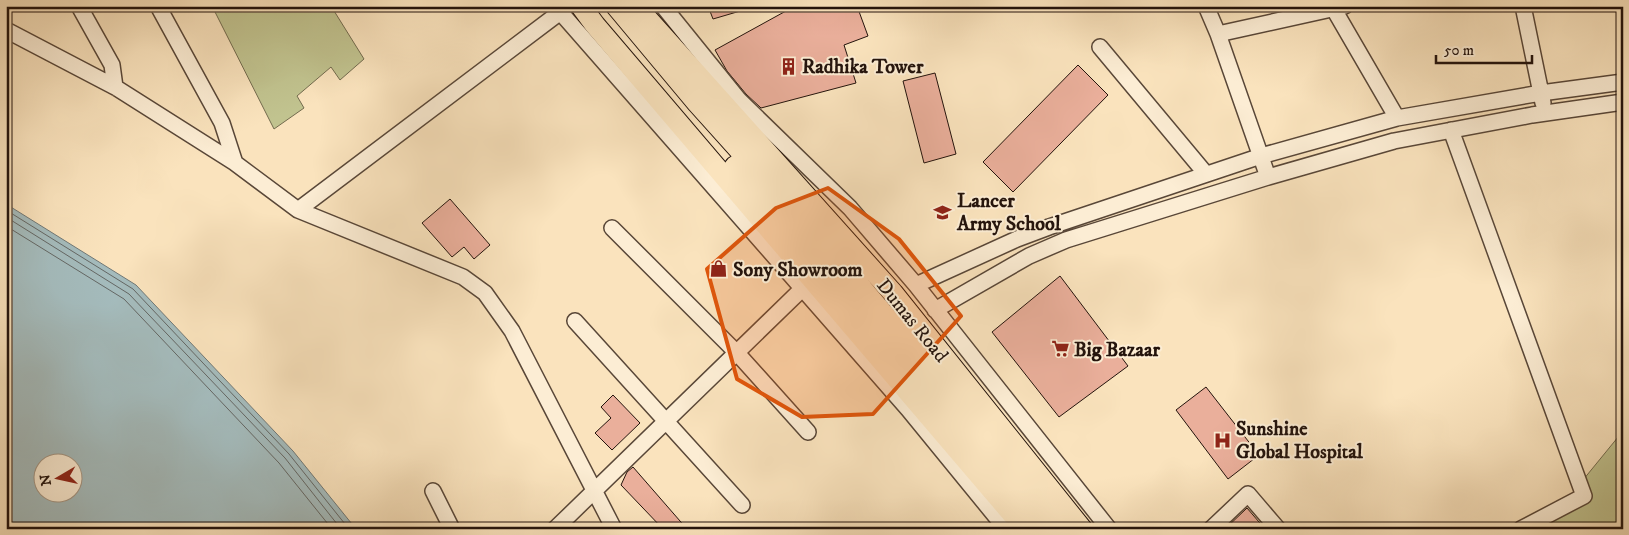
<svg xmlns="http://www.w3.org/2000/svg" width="1629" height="535" viewBox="0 0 1629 535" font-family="'IM FELL DW Pica',serif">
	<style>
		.green { fill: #c1c38f; stroke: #726b4e }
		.water { fill: #a4bbbc; stroke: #707876; fill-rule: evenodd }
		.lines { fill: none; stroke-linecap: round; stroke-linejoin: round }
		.shore { stroke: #646764; stroke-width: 1 }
		.building { fill: #eaaf9b; stroke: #23130c }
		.minor-casing { stroke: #594738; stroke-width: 18 }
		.major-casing { stroke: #23130c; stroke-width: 22 }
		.minor { stroke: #fcedd4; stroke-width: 15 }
		.major { stroke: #fae3bd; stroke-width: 20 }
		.marked { fill: #de560c; fill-opacity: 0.2; stroke: #de560c; stroke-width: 4; stroke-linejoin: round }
		.labels { text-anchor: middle; stroke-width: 4; stroke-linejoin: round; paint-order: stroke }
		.poi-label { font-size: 20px; font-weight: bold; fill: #23130c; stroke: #fcedd4; text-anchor: start }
		.street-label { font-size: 20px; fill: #23130c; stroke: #fcedd4 }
	</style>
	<rect width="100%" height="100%" fill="#fae3bd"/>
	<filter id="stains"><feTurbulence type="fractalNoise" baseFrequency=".004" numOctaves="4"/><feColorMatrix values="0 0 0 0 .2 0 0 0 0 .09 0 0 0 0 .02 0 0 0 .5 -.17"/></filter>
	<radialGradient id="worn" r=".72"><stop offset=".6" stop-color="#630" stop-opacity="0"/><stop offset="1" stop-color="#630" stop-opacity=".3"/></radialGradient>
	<path class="green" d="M212,6H331L364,59L340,80L331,67L297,96L304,108L274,129Z
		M1623,431V529H1543Z"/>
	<path class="water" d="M6,204L136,285L293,451L356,529H6ZM42,462H72V492H42Z"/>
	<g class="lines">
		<path class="shore" d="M6,210L133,289L289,454L349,529
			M6,217L129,294L285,458L341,529
			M6,226L124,299L279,463L332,529"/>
	</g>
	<path class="building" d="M708,6H746L747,9L713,19Z
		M795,6H857L868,36L844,45L856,83L761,108L746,94L727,71L715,50Z
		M1078,65L1108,95L1013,192L983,162Z
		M935,73L956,154L924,163L903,81Z
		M450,199L490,245L474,259L464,247L452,257L422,223Z
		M1060,276L1128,366L1059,417L992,332Z
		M1206,387L1259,455L1228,479L1176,410Z
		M613,395L640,423L612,450L595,433L611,418L601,407Z
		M633,467L687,529H663L621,485L627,472Z
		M1247,508L1265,529H1225Z"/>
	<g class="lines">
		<defs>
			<path id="minor" d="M79,6L112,65L115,87
				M158,6L222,123L235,163
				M555,6L908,409L1006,529
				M663,6L739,100L850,208L916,285L1109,529
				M1206,6L1218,34L1268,177
				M1332,6L1397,118
				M1523,6L1543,103
				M6,30L115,87L235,163L298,210L463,277L485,293L512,331L614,529
				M1218,34L1345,6
				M1100,47L1206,174
				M1451,130L1584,496L1521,529
				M298,210L559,13
				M612,228L737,353L808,432
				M916,285L1017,239L1049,227L1261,156L1397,118L1541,93L1623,82
				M935,310L1029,256L1066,240L1268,177L1394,141L1532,115L1623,102
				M575,321L742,505
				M433,491L452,529
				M555,529L802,289
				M1211,529L1248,494L1278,529"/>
			<path id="major" d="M581,6L595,25L1025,529
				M616,6L697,103L823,243L973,418L1062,529
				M636,6L893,293L1082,529
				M735,166L985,459L1042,529"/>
		</defs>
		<use href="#minor" class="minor-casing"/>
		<use href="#major" class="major-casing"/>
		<use href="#minor" class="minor"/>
		<use href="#major" class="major"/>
	</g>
	<path class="marked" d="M828,188L899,239L961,316L873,414L802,417L737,379L707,269L776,208Z"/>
	<defs>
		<symbol id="building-bare" viewBox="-9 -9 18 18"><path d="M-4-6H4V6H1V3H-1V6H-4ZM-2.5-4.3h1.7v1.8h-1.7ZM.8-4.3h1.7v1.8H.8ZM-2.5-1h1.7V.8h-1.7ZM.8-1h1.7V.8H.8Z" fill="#8f2418" stroke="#fcedd4" stroke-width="2.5" paint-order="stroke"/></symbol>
		<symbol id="school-bare" viewBox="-9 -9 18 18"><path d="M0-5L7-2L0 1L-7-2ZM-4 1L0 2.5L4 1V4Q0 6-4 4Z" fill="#8f2418" stroke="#fcedd4" stroke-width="2.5" paint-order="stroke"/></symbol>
		<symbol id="shop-bare" viewBox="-9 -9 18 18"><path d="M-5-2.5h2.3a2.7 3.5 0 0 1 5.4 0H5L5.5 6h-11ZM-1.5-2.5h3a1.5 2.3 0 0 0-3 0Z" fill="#8f2418" stroke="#fcedd4" stroke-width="2.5" paint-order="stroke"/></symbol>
		<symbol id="supermarket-bare" viewBox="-9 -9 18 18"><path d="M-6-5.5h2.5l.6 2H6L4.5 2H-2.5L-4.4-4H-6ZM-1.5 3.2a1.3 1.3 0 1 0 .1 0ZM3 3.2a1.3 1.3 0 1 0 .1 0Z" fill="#8f2418" stroke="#fcedd4" stroke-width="2.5" paint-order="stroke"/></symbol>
		<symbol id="hospital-bare" viewBox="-9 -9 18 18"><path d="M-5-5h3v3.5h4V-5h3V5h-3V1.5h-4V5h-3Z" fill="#8f2418" stroke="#fcedd4" stroke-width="2.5" paint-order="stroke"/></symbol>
	</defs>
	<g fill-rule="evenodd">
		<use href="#building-bare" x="776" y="54" width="25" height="25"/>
		<use href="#school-bare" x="930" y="200" width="25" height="25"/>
		<use href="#shop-bare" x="706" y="256" width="25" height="25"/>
		<use href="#supermarket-bare" x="1048" y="336" width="25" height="25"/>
		<use href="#hospital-bare" x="1210" y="428" width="25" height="25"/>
	</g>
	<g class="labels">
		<g class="poi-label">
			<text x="802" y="73">Radhika Tower</text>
			<text x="957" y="207">Lancer<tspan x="957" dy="23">Army School</tspan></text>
			<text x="733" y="276">Sony Showroom</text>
			<text x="1074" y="356">Big Bazaar</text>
			<text x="1236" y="435">Sunshine<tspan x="1236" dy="23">Global Hospital</tspan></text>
		</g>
		<g class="street-label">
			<text transform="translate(913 320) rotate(51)" y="7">Dumas Road</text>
		</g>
	</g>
	<rect width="1629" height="535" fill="none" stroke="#fae3bd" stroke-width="25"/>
	<rect x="8" y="8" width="1614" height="520" fill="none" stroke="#23130c" stroke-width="2.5"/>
	<rect x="12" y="12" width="1604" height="510" fill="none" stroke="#23130c"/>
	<g transform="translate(58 478) rotate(261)"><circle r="24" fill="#fcedd4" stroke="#a59684"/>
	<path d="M0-4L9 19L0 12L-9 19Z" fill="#8f2418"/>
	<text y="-8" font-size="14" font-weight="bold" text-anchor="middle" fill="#23130c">N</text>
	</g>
	<path d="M1436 55v8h96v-8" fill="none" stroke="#23130c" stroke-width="2.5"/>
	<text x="1444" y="55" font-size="15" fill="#23130c" stroke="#fcedd4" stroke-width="4" paint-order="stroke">50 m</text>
	<rect width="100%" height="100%" filter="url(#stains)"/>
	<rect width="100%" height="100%" fill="url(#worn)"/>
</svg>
